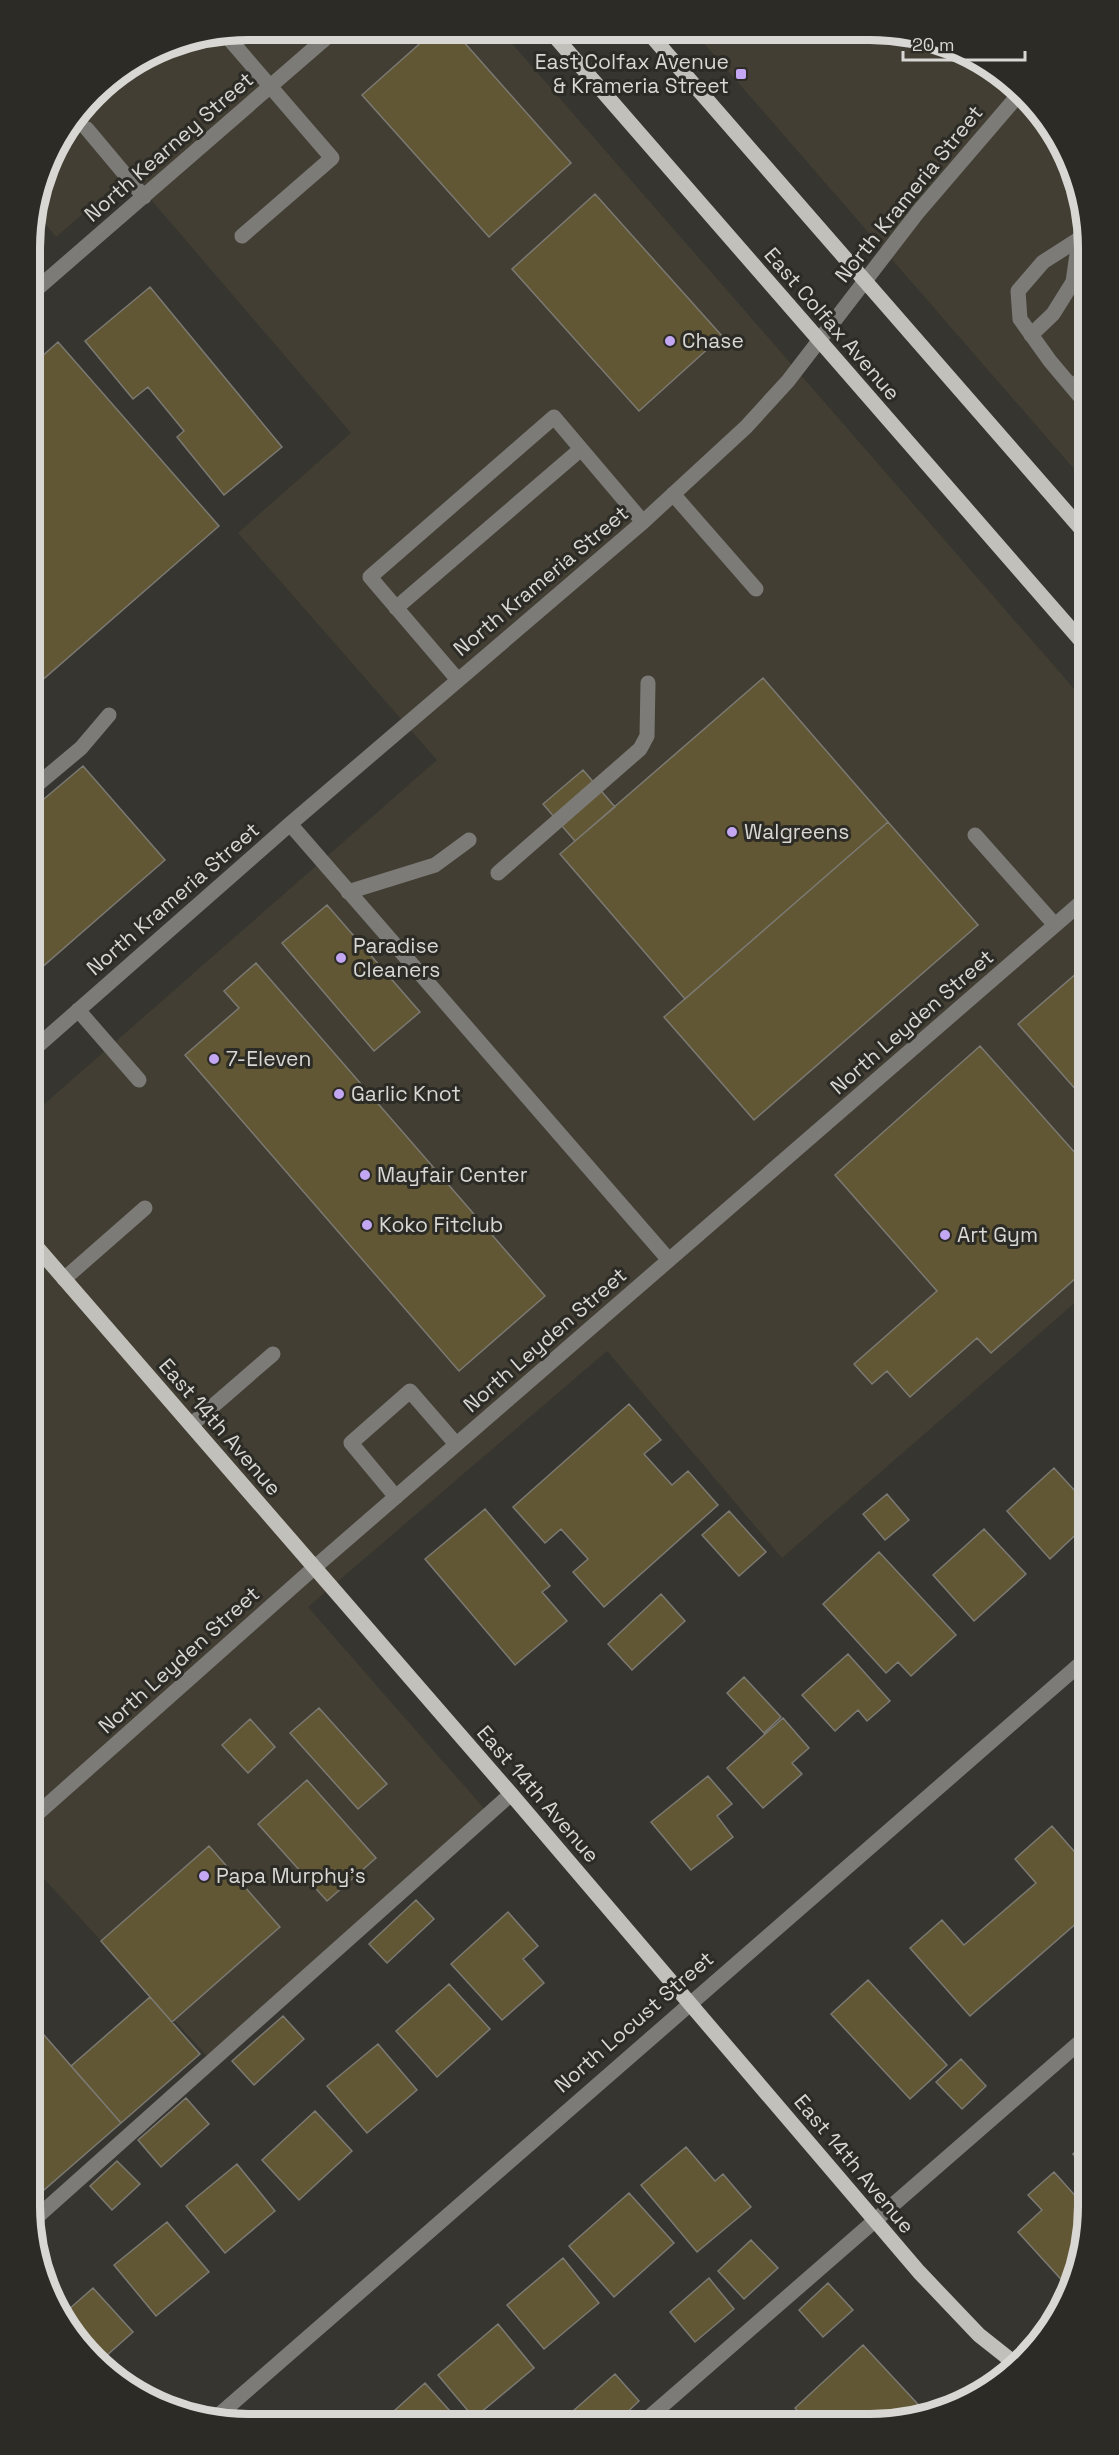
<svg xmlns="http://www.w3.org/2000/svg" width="1119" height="2455" viewBox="0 0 1119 2455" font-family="'Space Grotesk',sans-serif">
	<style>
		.built { fill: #423e33 }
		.building { fill: #625734; stroke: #7b7973; stroke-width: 1.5 }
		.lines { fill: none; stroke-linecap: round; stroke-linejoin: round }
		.minor { stroke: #7c7b78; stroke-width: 15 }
		.major { stroke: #c2c0ba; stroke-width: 15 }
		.poi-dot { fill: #c3a7f2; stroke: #2c2b25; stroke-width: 2 }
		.labels { text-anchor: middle; stroke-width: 6; stroke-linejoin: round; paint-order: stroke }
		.poi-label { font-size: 21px; fill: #d8d7d3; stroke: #2c2b25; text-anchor: start }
		.street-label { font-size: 21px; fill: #d8d7d3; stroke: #2c2b25 }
		.rim { fill: none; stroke: #d8d7d3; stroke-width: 8 }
	</style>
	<rect width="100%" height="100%" fill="#36352f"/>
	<path class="built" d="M248,30L502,32L1083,699L1085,1294L782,1558L607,1351L308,1607L488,1813L208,2057L36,1870L34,1113L437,760L238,533L351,433L129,174L56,237L36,212L52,152L104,84L165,46Z
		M695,33L913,34L967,52L1015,84L1060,139L1081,191L1082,478Z"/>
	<path class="building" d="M434,31H454L571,163L489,237L362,95Z
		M595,194L722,336L639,411L512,269Z
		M150,287L282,447L224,495L177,437L184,431L148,387L133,399L85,341Z
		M58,342L219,526L32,689L31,366Z
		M1082,369V387L1073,377Z
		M763,678L888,822L685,999L560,854Z
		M83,766L165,860L33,975L32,809Z
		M583,770L615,807L575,841L543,804Z
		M888,822L978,925L754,1120L664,1017Z
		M327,905L420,1012L374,1051L282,943Z
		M256,963L545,1296L459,1371L185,1055L239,1008L224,991Z
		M1084,967L1085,1100L1018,1024Z
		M980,1046L1085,1164V1270L991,1353L977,1338L910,1397L887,1371L872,1384L854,1364L937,1291L835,1175Z
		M629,1404L661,1440L644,1454L672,1485L688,1471L718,1505L604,1607L573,1572L588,1559L561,1529L545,1543L513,1507Z
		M1086,1434V1450L1078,1441Z
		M1054,1468L1086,1503V1525L1050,1559L1007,1511Z
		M887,1494L909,1520L885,1540L863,1514Z
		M485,1509L550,1586L542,1592L567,1621L515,1665L425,1559Z
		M729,1511L766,1552L739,1576L702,1535Z
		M984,1529L1026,1574L974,1621L933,1575Z
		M879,1552L956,1635L911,1676L898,1662L886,1673L823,1604Z
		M661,1594L685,1621L632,1670L608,1644Z
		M848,1654L890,1701L867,1721L858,1710L835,1731L802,1695Z
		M744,1677L781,1717L764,1733L727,1693Z
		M319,1708L387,1784L358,1809L290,1733Z
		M783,1718L809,1748L792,1763L802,1774L763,1808L727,1768Z
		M250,1719L275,1747L248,1773L222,1745Z
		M708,1776L732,1804L717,1816L733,1837L691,1870L651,1822Z
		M307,1780L376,1858L327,1901L258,1824Z
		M1052,1826L1087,1866V1914L970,2016L910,1948L942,1920L964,1945L1036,1883L1015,1859Z
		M209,1846L280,1927L172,2022L101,1941Z
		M416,1900L434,1919L387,1963L369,1944Z
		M508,1912L538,1946L523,1959L544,1983L502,2020L451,1964Z
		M1088,1954V1979L1075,1964Z
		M868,1980L947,2065L910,2099L831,2014Z
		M449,1984L490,2029L437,2077L396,2031Z
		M150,1997L200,2054L121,2123L71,2066Z
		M283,2016L304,2039L254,2085L232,2061Z
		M37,2027L121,2123L37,2196Z
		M378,2044L417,2090L367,2133L327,2086Z
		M961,2059L986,2086L962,2109L936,2082Z
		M186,2098L209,2124L161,2167L138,2140Z
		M315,2111L352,2151L299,2200L262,2160Z
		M1088,2140V2171L1073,2154Z
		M686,2147L715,2181L723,2174L751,2207L697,2252L641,2185Z
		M117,2161L140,2184L112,2210L90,2186Z
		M237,2164L275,2211L225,2253L186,2206Z
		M1054,2172L1088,2210L1089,2222L1074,2283L1069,2288L1018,2232L1042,2210L1028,2195Z
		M629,2193L674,2243L614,2297L569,2246Z
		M167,2222L209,2272L156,2316L114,2265Z
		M751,2240L778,2268L744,2299L718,2271Z
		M563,2258L599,2303L544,2349L507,2305Z
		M709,2278L734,2309L695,2342L670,2312Z
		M828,2283L853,2310L823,2337L799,2310Z
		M93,2288L133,2332L105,2357L95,2346L89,2352L60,2317Z
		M498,2324L534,2368L474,2418L438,2375Z
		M863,2345L928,2415L926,2417L804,2418L795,2408Z
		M615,2374L639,2401L620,2419H564Z
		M425,2383L458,2420H384Z"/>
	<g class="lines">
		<path class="minor" d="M225,34L332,158L242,236
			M87,129L144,197
			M1082,237L1043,262L1018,291L1020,319L1050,361L1082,399
			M31,294L334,31
			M1031,335L1053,314L1073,282L1079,240
			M673,494L756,589
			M396,608L581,449
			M458,680L370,577L554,417L643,522
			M32,789L81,748L109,715
			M290,824L669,1260
			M975,835L1055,925
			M498,873L640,749L647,736L648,683
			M348,892L435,865L469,840
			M78,1010L139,1080
			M33,1050L290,824L643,522L746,427L788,381L918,212L1021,92
			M64,1279L145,1208
			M191,1425L273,1354
			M396,1497L351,1443L410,1391L456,1444
			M36,1815L315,1567L1084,900
			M37,2217L511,1794
			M647,2419L1088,2035
			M212,2421L1087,1658"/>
		<path class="major" d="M551,32L1083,643
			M648,32L1083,531
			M34,1244L511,1794L919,2272L979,2335L1017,2365"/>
	</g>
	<g class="poi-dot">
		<rect x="735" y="68" width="12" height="12" rx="3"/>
		<circle cx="670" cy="341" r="6"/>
		<circle cx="732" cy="832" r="6"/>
		<circle cx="341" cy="958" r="6"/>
		<circle cx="214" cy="1059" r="6"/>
		<circle cx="339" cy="1094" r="6"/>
		<circle cx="365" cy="1175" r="6"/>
		<circle cx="367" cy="1225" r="6"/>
		<circle cx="945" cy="1235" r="6"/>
		<circle cx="204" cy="1876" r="6"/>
	</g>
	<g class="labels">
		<g class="poi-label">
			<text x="729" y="69" text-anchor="end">East Colfax Avenue<tspan x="729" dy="24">&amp; Krameria Street</tspan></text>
			<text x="682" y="348">Chase</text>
			<text x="744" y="839">Walgreens</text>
			<text x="353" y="953">Paradise<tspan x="353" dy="24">Cleaners</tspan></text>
			<text x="226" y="1066">7-Eleven</text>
			<text x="351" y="1101">Garlic Knot</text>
			<text x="377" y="1182">Mayfair Center</text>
			<text x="379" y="1232">Koko Fitclub</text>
			<text x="957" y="1242">Art Gym</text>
			<text x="216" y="1883">Papa Murphy's</text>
		</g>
		<g class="street-label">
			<text transform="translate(169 147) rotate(-41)" y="7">North Kearney Street</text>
			<text transform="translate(909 194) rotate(-51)" y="7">North Krameria Street</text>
			<text transform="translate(832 324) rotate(49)" y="7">East Colfax Avenue</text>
			<text transform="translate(541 581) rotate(-40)" y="7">North Krameria Street</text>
			<text transform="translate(173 899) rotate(-41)" y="7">North Krameria Street</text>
			<text transform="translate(912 1022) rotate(-41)" y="7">North Leyden Street</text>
			<text transform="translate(545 1340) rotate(-41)" y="7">North Leyden Street</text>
			<text transform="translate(220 1427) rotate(49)" y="7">East 14th Avenue</text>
			<text transform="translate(179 1660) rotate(-42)" y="7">North Leyden Street</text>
			<text transform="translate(538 1794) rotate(49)" y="7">East 14th Avenue</text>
			<text transform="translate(634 2022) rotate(-41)" y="7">North Locust Street</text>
			<text transform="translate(854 2164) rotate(50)" y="7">East 14th Avenue</text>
		</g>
	</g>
	<path d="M0 0H1119V2455H0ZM248 40H870A208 208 0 0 1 1078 248V2206A208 208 0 0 1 870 2414H248A208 208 0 0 1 40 2206V248A208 208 0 0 1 248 40Z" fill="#2c2b25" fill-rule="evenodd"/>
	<path class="rim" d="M248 40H870A208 208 0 0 1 1078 248V2206A208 208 0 0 1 870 2414H248A208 208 0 0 1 40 2206V248A208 208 0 0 1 248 40Z"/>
	<path d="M903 51v9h122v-9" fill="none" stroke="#d8d7d3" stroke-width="3"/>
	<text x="912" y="51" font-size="18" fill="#d8d7d3" stroke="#2c2b25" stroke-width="4.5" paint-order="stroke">20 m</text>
</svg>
